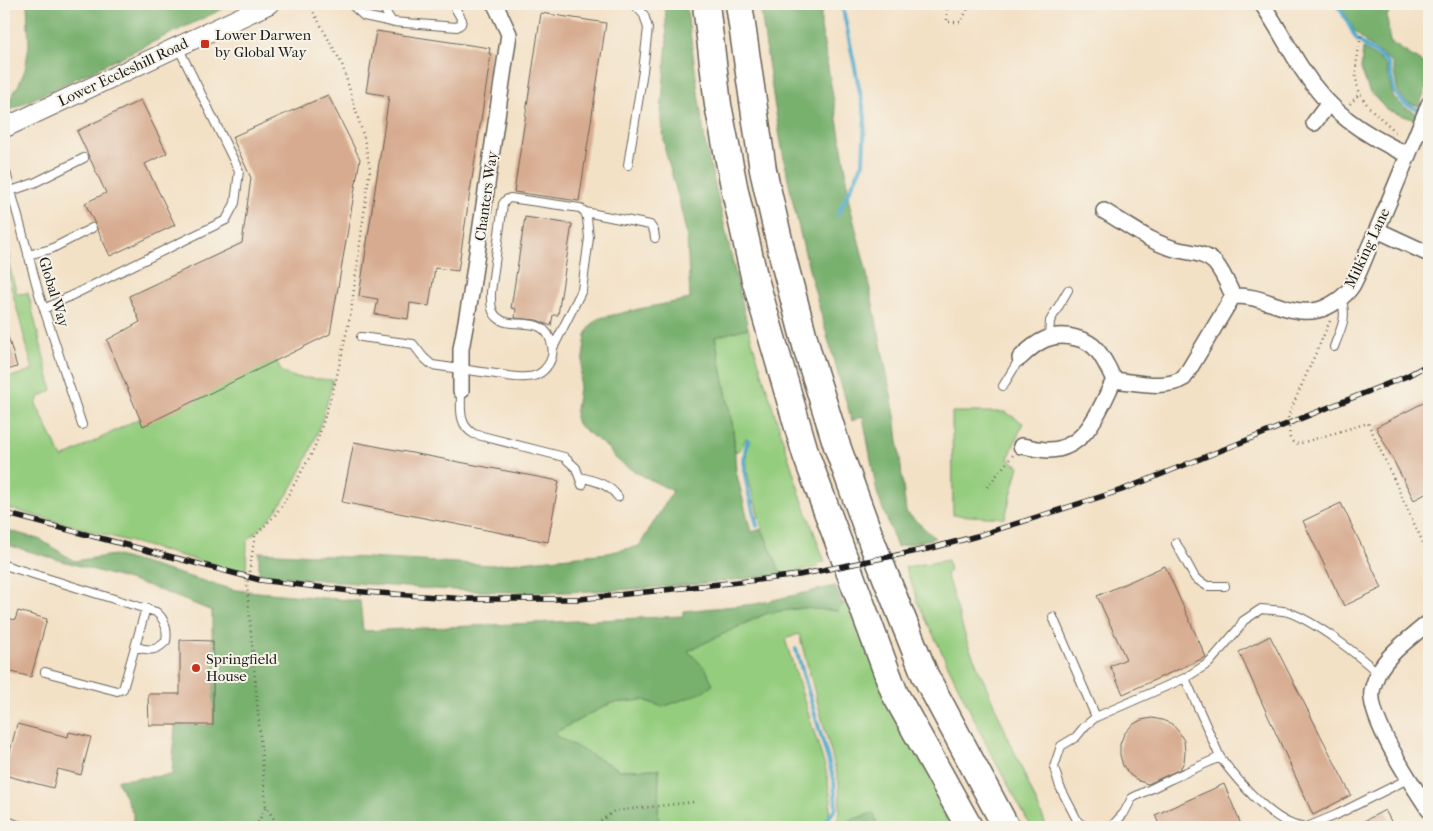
<svg xmlns="http://www.w3.org/2000/svg" width="1433" height="831" viewBox="0 0 1433 831" font-family="'IM FELL French Canon',serif">
	<style>
		.green { fill: #95cd7f; stroke: #58744e }
		.forest { fill: #78b06e; stroke: #4a6645 }
		.lines { fill: none; stroke-linecap: round; stroke-linejoin: round }
		.stream { stroke: #50acce; stroke-width: 4 }
		.building { fill: #d7ab8f }
		.service-casing { stroke: #676158; stroke-width: 10 }
		.minor-casing { stroke: #676158; stroke-width: 18 }
		.tertiary-casing { stroke: #676158; stroke-width: 21 }
		.motorway-casing { stroke: #676158; stroke-width: 29 }
		.path { stroke: #676158; stroke-width: 2.5; stroke-dasharray: 1 4; stroke-linecap: butt }
		.service { stroke: #fff; stroke-width: 8 }
		.minor { stroke: #fff; stroke-width: 15 }
		.tertiary { stroke: #fff; stroke-width: 19 }
		.motorway { stroke: #fff; stroke-width: 26 }
		.rail-casing { stroke: #1c1c1c; stroke-width: 5.5 }
		.rail { stroke: #f7f3e8; stroke-width: 4; stroke-dasharray: 11; stroke-linecap: butt }
		.poi-dot { fill: #c8321e; stroke: #f7f3e8; stroke-width: 2 }
		.labels { text-anchor: middle; stroke-width: 4; stroke-linejoin: round; paint-order: stroke }
		.poi-label { font-size: 15px; fill: #1c1c1c; stroke: #f7f3e8; text-anchor: start }
		.street-label { font-size: 15px; fill: #1c1c1c; stroke: #f7f3e8 }
	</style>
	<rect width="100%" height="100%" fill="#f7f3e8"/>
	<filter id="ink" filterUnits="userSpaceOnUse"><feTurbulence type="fractalNoise" baseFrequency=".02" numOctaves="2"/><feDisplacementMap in="SourceGraphic" scale="10" xChannelSelector="R" yChannelSelector="G"/><feConvolveMatrix kernelMatrix="1 2 1 2 8 2 1 2 1" color-interpolation-filters="sRGB"/></filter>
	<filter id="wash" filterUnits="userSpaceOnUse"><feTurbulence type="fractalNoise" baseFrequency=".0096" numOctaves="4" result="noise"/><feDisplacementMap in="SourceGraphic" scale="20" xChannelSelector="R" yChannelSelector="G"/><feGaussianBlur stdDeviation="1.12" result="paint"/><feColorMatrix in="noise" values="0 0 0 0 0 0 0 0 0 0 0 0 0 0 0 0 0 1.4 0 .05"/><feComposite in="paint" operator="in"/></filter>
	<g filter="url(#wash)">
		<rect width="100%" height="100%" fill="#f3e1c6"/>
		<path class="green" d="M4,236L10,260L8,262L17,294L28,293L52,390L39,397L36,404L62,458L140,418L276,360L282,372L294,377L333,380C322,426 304,476 274,513C266,523 256,532 247,541L246,572L222,567L4,507V379L33,370L4,260Z
			M748,328L801,497L825,562L818,563L819,567L781,574L762,529L748,477L746,454L750,440L746,438L741,449L735,452L733,428L715,336Z
			M952,412H1005L1023,423L1008,459L1019,466L1005,518L953,515Z
			M948,560L950,571L946,573L967,642L1047,827H1031L990,752L916,599L917,598L905,567Z
			M846,600L876,670L957,827H879L873,813L842,823L841,827H830L836,822L840,811L839,782L799,634L785,639L826,770L831,800L829,815L817,827H665L658,818L659,769L620,770L555,736L556,732L611,703L644,700L663,707L706,669L687,651L767,613L803,608L838,611Z"/>
		<path class="forest" d="M27,4H233L10,110L11,97L18,86L25,70L29,46Z
			M665,4H686L705,142L748,328L715,337L733,428L736,471L751,532L762,529L781,574C710,584 637,590 566,592C463,594 361,584 259,574V552L492,565L608,553L639,546L673,491C660,484 613,464 610,450L577,424L575,417L586,335L591,325L600,318L639,309L690,299L687,237L679,200L665,150L661,113L667,41Z
			M760,4H821V27L846,171L849,202L866,269L895,415L906,512L935,538L897,547L877,493L863,416L852,421C828,341 805,261 788,179C776,121 768,62 760,4Z
			M1339,4H1394L1387,16L1390,42L1429,67V81L1419,106L1407,103L1398,92L1392,63L1365,42L1355,31Z
			M1363,48L1380,60L1386,66L1393,96L1404,107L1417,114L1415,120L1387,110L1369,91L1361,69Z
			M4,529L41,540L74,561L114,555L235,590L360,601L363,631L683,616V611L756,604L835,586L843,604L838,611L803,608L767,613L688,651L706,669L713,685L701,693L663,707L644,700L611,703L556,732V736L620,770L659,769L658,818L665,827H133V813L117,780L172,775L175,725H213L212,611L149,586L4,544Z
			M873,813L879,827H841L842,823Z"/>
		<g class="lines">
			<path class="stream" d="M1335,4L1341,10L1357,40L1382,58L1388,64L1395,93L1405,104L1418,110
				M838,214L863,163L865,117L842,4
				M748,440C738,468 751,498 757,526
				M796,649L834,780L836,808L822,827"/>
		</g>
		<g id="blocks">
			<path class="building" d="M541,13L606,23L579,201L514,192Z
				M376,31L490,48L489,54H491L458,271L435,268L429,306L410,303L408,319L375,314L378,299L359,296L389,96L366,92Z
				M328,95L360,159L330,334L143,426L107,340L140,322L129,296L242,243L251,178L232,137Z
				M141,100L167,153L145,164L175,225L110,256L85,203L106,193L77,131Z
				M525,217L572,224L558,315H553L551,326L537,320L515,318L516,309L511,308Z
				M4,333H7L17,367L4,371Z
				M1429,400V492L1414,500L1376,427Z
				M354,442L559,481L548,542L342,502Z
				M1341,503L1382,588L1344,606L1303,521Z
				M1165,566L1206,657L1123,694L1110,666L1126,659L1097,596Z
				M18,611L47,619L31,677L4,670V617L15,620Z
				M1270,636L1351,795L1313,815L1239,652Z
				M180,640L213,641V725H149L148,694H180Z
				M1152,718L1162,720L1172,724L1179,732L1184,741L1185,752L1184,762L1180,769L1148,784L1139,781L1130,775L1123,766L1120,755V744L1124,734L1132,725L1141,720Z
				M17,724L68,737L69,732L91,737L81,775L58,769L53,788L4,775Z
				M1224,784L1242,827H1160L1155,815Z
				M1385,810L1394,827H1353Z"/>
		</g>
	</g>
	<g filter="url(#ink)">
		<use href="#blocks" fill-opacity="0" stroke="#676158" stroke-width="1"/>
		<g class="lines">
			<defs>
				<path id="service" d="M351,4L364,16L392,22L457,27L461,24L462,20L453,4
					M381,4L392,22
					M4,165L39,294L82,425
					M628,165L643,71L648,28L644,15L634,4
					M11,191L34,183L84,158
					M585,212L650,225L654,231L655,238
					M28,255L51,249L92,228
					M44,309L226,220L235,203L239,171L178,47
					M361,337L413,344L423,357L432,365C453,368 475,371 496,374C506,376 516,378 526,377C533,377 539,375 544,370C550,364 554,355 552,346C546,311 511,332 497,317C490,311 491,300 491,292L503,204L506,200L510,198L580,208L585,212L587,218L589,238L582,290L553,348
					M1049,337L1050,321L1068,290
					M1334,347C1341,327 1348,319 1341,297
					M1003,386L1020,358
					M461,391C461,408 458,425 474,434L564,457L576,468L582,485
					M580,477C595,481 609,484 618,497
					M1176,543L1195,578L1207,586H1225
					M4,565L156,612C165,619 168,630 166,641C157,651 149,651 137,647
					M1053,617L1096,717L1185,678L1209,663L1239,628L1243,621L1261,609C1269,610 1280,610 1288,612C1316,622 1356,653 1378,673
					M45,672L117,691L123,689L146,608
					M1220,757C1236,779 1274,824 1302,827
					M4,820L23,827
					M1086,827L1078,822L1060,787L1054,767L1061,746L1076,737L1085,726L1096,717
					M1111,827L1124,813L1132,798L1171,779L1220,757L1185,678
					M1307,827L1338,814L1408,779"/>
				<path id="minor" d="M1262,4C1277,25 1288,48 1302,69C1329,112 1363,134 1408,155
					M1314,123L1329,103
					M1104,211C1128,225 1152,244 1179,250C1192,253 1205,253 1215,263C1223,272 1228,285 1233,296
					M1377,230L1429,254
					M1020,358C1036,342 1052,331 1076,338C1084,340 1091,343 1096,349C1104,358 1109,369 1114,380
					M1114,380C1136,382 1165,390 1184,378L1233,296C1264,294 1288,317 1318,310C1330,307 1345,297 1352,286C1360,272 1365,256 1372,241C1392,196 1410,150 1429,104
					M461,391V349L471,294L509,34L495,4
					M1021,446C1030,447 1039,450 1049,450C1087,449 1100,408 1114,380
					M1429,622C1412,637 1389,652 1378,673C1376,678 1373,686 1372,691C1368,719 1413,786 1429,810"/>
				<path id="tertiary" d="M4,128L269,4"/>
				<path id="motorway" d="M706,4L718,105L735,191L754,276L806,455L895,694L969,827
					M739,4L763,170L784,262L808,353L837,446L873,545L925,675L1006,827"/>
			</defs>
			<use href="#service" class="service-casing"/>
			<use href="#minor" class="minor-casing"/>
			<use href="#tertiary" class="tertiary-casing"/>
			<use href="#motorway" class="motorway-casing"/>
			<path class="path" d="M299,4H303
				M947,4V22H961L970,4
				M1361,36C1356,65 1349,87 1372,110C1379,118 1389,124 1395,132
				M1350,104L1360,93
				M1330,321L1288,416L1290,438L1293,442L1298,444L1368,423L1429,556
				M987,487L1013,455
				M256,827L266,806
				M279,827L266,806L247,586L255,536L276,514L286,499L312,453L319,436L336,380L351,312L370,168L364,138L342,64L309,4
				M593,827L614,811L694,802"/>
			<use href="#service" class="service"/>
			<use href="#minor" class="minor"/>
			<use href="#tertiary" class="tertiary"/>
			<use href="#motorway" class="motorway"/>
			<defs>
				<path id="rail" d="M4,513L260,580L350,591L466,599H580L757,580L799,575L932,548L977,536L1122,490L1407,376L1429,364"/>
			</defs>
			<use href="#rail" class="rail-casing"/>
			<use href="#rail" class="rail"/>
		</g>
	</g>
	<g class="poi-dot">
		<rect x="200" y="39" width="10" height="10" rx="2.5"/>
		<circle cx="196" cy="668" r="5"/>
	</g>
	<g class="labels">
		<g class="poi-label">
			<text x="215" y="40">Lower Darwen<tspan x="215" dy="17">by Global Way</tspan></text>
			<text x="206" y="664">Springfield<tspan x="206" dy="17">House</tspan></text>
		</g>
		<g class="street-label">
			<text transform="translate(123 72) rotate(-25)" y="5">Lower Eccleshill Road</text>
			<text transform="translate(486 196) rotate(-82)" y="5">Chanters Way</text>
			<text transform="translate(1367 248) rotate(-65)" y="5">Milking Lane</text>
			<text transform="translate(54 292) rotate(73)" y="5">Global Way</text>
		</g>
	</g>
	<rect width="1433" height="831" fill="none" stroke="#f7f3e8" stroke-width="20"/>
</svg>
